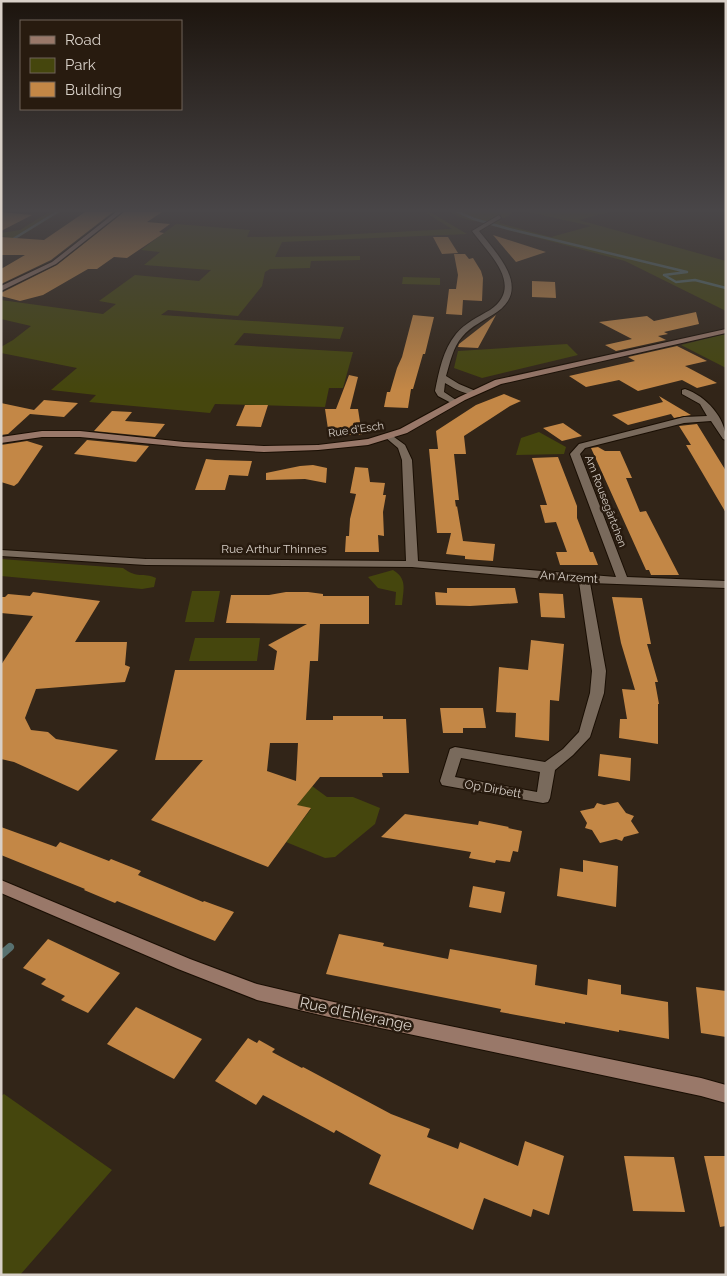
<svg xmlns="http://www.w3.org/2000/svg" width="727" height="1276" viewBox="0 0 727 1276" font-family="Raleway,sans-serif">
	<style>
		.green { fill: #45460d }
		.lines { fill: none; stroke-linecap: round; stroke-linejoin: round }
		.stream-far1 { stroke: #587170; stroke-width: 2.5 }
		.stream { stroke: #587170; stroke-width: 8 }
		.building { fill: #c38746; fill-rule: evenodd }
		.minor-casing { stroke: #190e03; stroke-width: 2 }
		.secondary-casing { stroke: #190e03; stroke-width: 2 }
		.minor { fill: #796a5c; fill-rule: evenodd }
		.secondary { fill: #997869; fill-rule: evenodd }
		.labels { text-anchor: middle; stroke-width: 5; stroke-linejoin: round; paint-order: stroke }
		.far-street-label { font-size: 11px; fill: #d8d0c8; stroke: #281b0f }
		.street-label { font-size: 12px; fill: #d8d0c8; stroke: #281b0f }
		.near-street-label { font-size: 15px; fill: #d8d0c8; stroke: #281b0f }
	</style>
	<rect width="100%" height="100%" fill="#322518"/>
	<path class="green" d="M49,212H60L1,248V241L7,237L1,236V233L20,230Z
		M425,212H430L467,234L282,242L275,257L360,256V260L311,261L310,268L270,269L265,272L262,286L238,316L168,310L161,315L344,327L340,339L244,333L234,345L353,352L343,388H329L325,407L215,404L210,413L89,402L96,395L51,390L77,368L1,353V347L13,340L31,326L1,319V300L103,314L116,304L99,301L135,275L199,281L211,270L144,265L160,252L141,250L176,224L250,230L247,237L318,236L452,229Z
		M450,212H514L504,218L499,217C483,226 467,221 450,212Z
		M528,212H609L579,220L726,261V311L625,261L489,225L501,220L499,223L551,237L591,226Z
		M403,277L440,278V285L402,284Z
		M726,334V368L681,345L721,335Z
		M567,344L578,355L482,378L454,368L458,351Z
		M539,432L566,447L564,454L516,455L521,438Z
		M1,559L123,568C137,579 143,572 156,578L154,587L142,589L1,576Z
		M393,570C408,579 403,590 402,605H395L396,592L378,588L368,577Z
		M192,591H220L214,622H185Z
		M195,638H260L257,661H189Z
		M312,786L327,797H353L380,808L375,824L335,857L325,858L286,842L311,809L297,805Z
		M4,1094L112,1170L20,1275H1V1096Z"/>
	<g class="lines">
		<path class="stream-far1" d="M458,212L474,219L509,229L687,272L664,275L676,282L695,280L726,288
			M10,241L57,212"/>
		<path class="stream" d="M1,955L10,947"/>
	</g>
	<path class="building" d="M1,212L32,215L1,231Z
		M85,212H113L51,260L1,284V269L25,255H1V237L44,240Z
		M124,212H162L147,222L170,224L159,232L164,233L127,258L114,257L97,269H88L43,295L20,301L1,296V293L57,265Z
		M493,235L546,252L516,262Z
		M433,237H448L458,253L442,254Z
		M454,254H465L469,259L473,258L481,271L483,278L482,301L463,300L462,315L446,314L449,289H456L458,275Z
		M532,281L555,282L556,298L532,297Z
		M696,312L699,324L664,332L668,334L658,336L666,340L616,351L605,345L632,339L599,322L647,316L654,321Z
		M413,315L434,317L425,354H423L413,389H411L408,408L384,407L387,392H390L397,368L402,357Z
		M496,315L478,348L458,347L459,344Z
		M677,346L707,361L685,366L717,383L697,388L682,380L638,391L619,380L586,387L569,376L635,361L628,357Z
		M349,375L358,377L350,409H358L362,435H343L342,428L328,429L325,409H336Z
		M504,394L521,401L510,406L464,436L466,454H454L459,500H455L456,507L457,506L463,541L495,544L493,561L465,559V556L446,554L451,533H437L429,449H438L436,431L476,405Z
		M659,396L691,415L674,418L671,414L628,425L612,415L663,402Z
		M44,400L78,403L64,417L30,414L8,434L1,435V403L34,410Z
		M245,405H268L261,427L236,426Z
		M112,411L132,412L125,421L165,424L155,437L94,431Z
		M563,423L582,436L562,441L543,428Z
		M697,424L726,471V513L686,445H691L679,426Z
		M87,440L149,446L136,462L74,454Z
		M27,441L43,446L18,483L14,486L1,482V445Z
		M598,447L605,451H620L632,478H626L640,512L646,511L679,575H651L649,570H646L591,448Z
		M558,457L577,506V518L590,552H593L598,565H560L556,552H567L556,522L545,523L540,505H547L532,458Z
		M206,459L215,460L252,461L248,476L229,475L225,490H195Z
		M313,465L327,468L326,483L305,479L266,480V473L300,466Z
		M355,467L368,468L370,482L385,483L383,495H386L383,512L384,536L378,535L379,552H345L346,536H349L350,519L356,494L350,493Z
		M447,588H515L518,603L470,606L436,605L435,592L447,593Z
		M33,592L100,601L75,642H127L125,665L130,667L125,682L36,689L25,718L31,730L48,732L56,739L118,750L78,791L14,762L1,759V665L33,616L1,613V597H5L8,594L30,596Z
		M286,592H308L323,594V596H369V624H320L318,661H310L306,720H333V716H383V719H406L409,773H382L383,777H320L297,805L311,808L268,867L151,820L203,760H155L175,670H274L277,651L268,645L307,624L226,623L231,595H269ZM270,743H298L296,781L267,771Z
		M539,593L563,594L565,618L541,617Z
		M612,597L642,598L651,644H647L658,682H655L659,704H658V744L619,738L620,719H627L622,689L635,690L621,643Z
		M531,640L564,644L559,701L550,700L549,741L515,737L516,713L496,712L499,667L528,670Z
		M440,708H483L486,728H463V733H443Z
		M600,754L631,758L630,781L598,776Z
		M618,802L626,813L634,816L631,821L639,833L624,837L622,841L616,839L600,843L592,830L585,828L587,823L580,811L594,808L597,803L604,805Z
		M405,814L478,825L479,821L509,827L508,828L522,831L518,852L513,851L510,862L496,860L495,863L469,858L471,852L381,837Z
		M1,827L56,847L60,842L109,861L111,859L141,871L138,875L203,902L204,901L234,912L215,941L117,901L115,903L84,890L85,889L1,855Z
		M583,860L618,866L616,907L557,896L560,868L583,872Z
		M473,886L505,892L501,913L469,907Z
		M339,934L384,943L383,946L448,959L450,949L537,965L535,985L587,995L588,979L621,985V994L668,1002L669,1039L619,1030V1032L565,1022V1024L500,1012L501,1009L326,974Z
		M48,939L120,973L88,1013L61,1000L65,996L41,984L46,979L23,968Z
		M696,987L726,991V1037L701,1033Z
		M136,1007L202,1039L174,1079L107,1044Z
		M248,1038L257,1043L259,1040L275,1049L272,1052L302,1068L303,1067L391,1114L430,1129L427,1137L458,1149L460,1142L518,1166L525,1141L564,1156L549,1215L533,1209L531,1217L484,1198L473,1230L369,1184L381,1155L336,1130L334,1133L263,1095L256,1105L215,1081Z
		M624,1156L674,1157L685,1212L633,1211Z
		M704,1156H726V1226L720,1227Z"/>
	<g class="lines">
		<defs>
			<path id="minor" d="M499,215L501,218L479,231C498,255 531,288 497,312C485,320 471,326 462,337C453,347 450,363 446,376L459,384L478,392C470,398 453,388 445,383L444,392L459,402L455,405L438,396L435,391C439,371 443,350 456,334C465,323 478,317 490,310C525,286 489,254 472,231Z
				M685,389C706,396 726,418 726,440L723,439L711,421L684,423L585,448L580,454L627,577L726,581V588L590,583L606,671L604,693L590,737L573,755L555,770L550,798L548,802L543,803L447,786L442,785L440,781L450,749L455,747L545,762L563,749L579,732L590,693L592,671L579,582L412,567L146,565L1,556V550L146,559L406,561L402,460L398,448L385,437L390,434L405,445L412,460L418,561L616,577L570,454L579,444L684,417L707,416L700,404L682,394V390ZM461,758L540,772L537,792L455,777Z"/>
			<path id="secondary" d="M116,212H122L56,264L1,291V286L52,262Z
				M726,329V333L501,384L465,400L407,433L368,445L318,450L264,452L184,447L80,437H42L1,443V437L42,431H80L184,442L264,446L318,445L368,439L400,429L459,397L495,380Z
				M1,880L190,959L257,984L329,1001L701,1078L726,1085V1103L701,1096L329,1017L257,1000L178,969L1,893Z"/>
		</defs>
		<use href="#minor" class="minor-casing"/>
		<use href="#secondary" class="secondary-casing"/>
		<use href="#minor" class="minor"/>
		<use href="#secondary" class="secondary"/>
	</g>
	<linearGradient id="sky" x2="0" y2="1"><stop stop-color="#1c140d"/><stop offset="0.54" stop-color="#494648"/><stop offset="1" stop-color="#494648" stop-opacity="0"/></linearGradient>
	<rect width="727" height="390" fill="url(#sky)"/>
	<g class="labels">
		<g class="far-street-label">
			<text transform="translate(356 429) rotate(-8)" y="4">Rue d'Esch</text>
			<text transform="translate(606 501) rotate(69)" y="4">Am Rousegärtchen</text>
		</g>
		<g class="street-label">
			<text x="274" y="553">Rue Arthur Thinnes</text>
			<text transform="translate(569 577) rotate(4)" y="4">An Arzemt</text>
			<text transform="translate(493 789) rotate(10)" y="4">Op Dirbett</text>
		</g>
		<g class="near-street-label">
			<text transform="translate(356 1014) rotate(12)" y="5">Rue d'Ehlerange</text>
		</g>
	</g>
	<rect width="727" height="1276" fill="none" stroke="#d8d0c8" stroke-width="5"/>
	<rect x="20" y="20" width="162" height="90" fill="#281b0f" stroke="#6e6359"/>
	<rect x="30" y="36" width="25" height="8" fill="#997869" stroke="#6e6359"/>
	<text x="65" y="45" font-size="15" fill="#d8d0c8">Road</text>
	<rect x="30" y="58" width="25" height="15" fill="#45460d" stroke="#6e6359"/>
	<text x="65" y="70" font-size="15" fill="#d8d0c8">Park</text>
	<rect x="30" y="82" width="25" height="15" fill="#c38746" stroke="#6e6359"/>
	<text x="65" y="95" font-size="15" fill="#d8d0c8">Building</text>
</svg>
